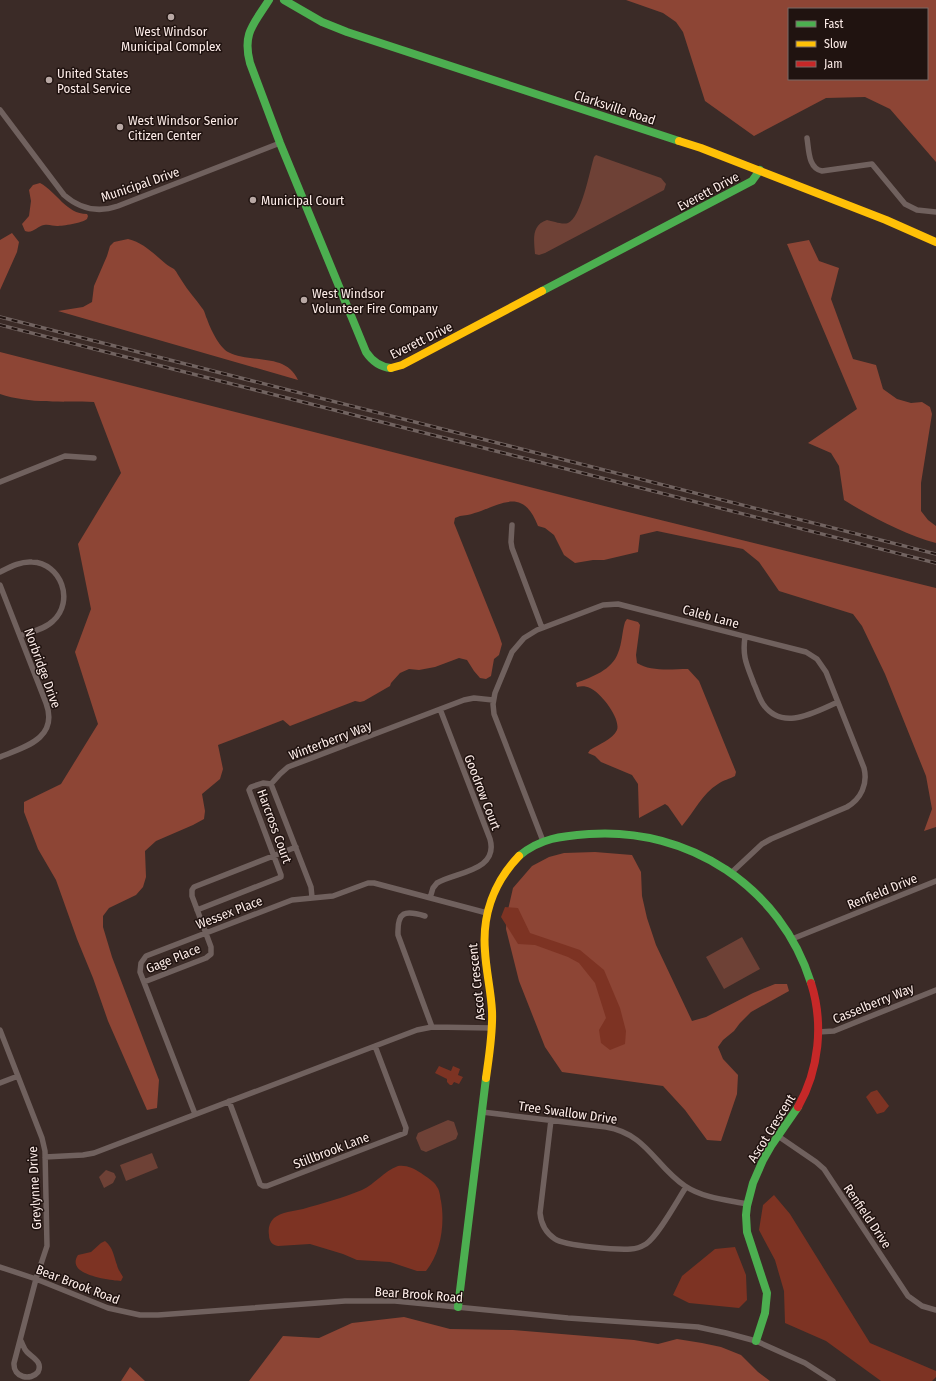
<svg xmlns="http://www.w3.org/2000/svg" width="936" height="1381" viewBox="0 0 936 1381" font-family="'Fira Sans Condensed',sans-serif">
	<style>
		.green { fill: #6e4136 }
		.forest { fill: #8d4535; fill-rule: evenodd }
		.water { fill: #7d3323 }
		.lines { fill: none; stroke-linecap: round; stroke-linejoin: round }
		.street { stroke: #70615e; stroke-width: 5.5 }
		.fast { stroke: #4caf50; stroke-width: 8 }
		.slow { stroke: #ffc107; stroke-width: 8 }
		.jam { stroke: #c62828; stroke-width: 8 }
		.rail-casing { stroke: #716360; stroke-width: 3.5 }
		.rail { stroke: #201310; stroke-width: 2; stroke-dasharray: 6; stroke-linecap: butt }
		.poi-dot { fill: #b8a8a4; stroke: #201310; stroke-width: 1.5 }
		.labels { text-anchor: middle; stroke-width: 3; stroke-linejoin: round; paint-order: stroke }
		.poi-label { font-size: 13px; fill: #fcece8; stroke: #201310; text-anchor: start }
		.street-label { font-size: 13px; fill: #fcece8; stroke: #201310 }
	</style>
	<rect width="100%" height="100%" fill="#3b2b27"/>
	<path class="green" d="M596,155L661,178L666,184L664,190L545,253L539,255L535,254C534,240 531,225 547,220C553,221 562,225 568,223C581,218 590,170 594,157Z
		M742,937L760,969L724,989L706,957Z
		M448,1120L454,1122L458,1134L456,1139L426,1152L421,1150L416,1138L418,1133Z
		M152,1153L158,1168L126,1181L120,1165Z
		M106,1170L114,1173L116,1177L113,1183L104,1188L99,1177Z"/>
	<path class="forest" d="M626,0H936V162L890,109L865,97L826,98L754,136L705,101L683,32L676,22L663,13ZM789,9H927V79H789Z
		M40,183C57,192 66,214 87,214L88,216L87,219C82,223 63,226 57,226C53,226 49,224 44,225C37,226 33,234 25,231L22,224L29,216L31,201L29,190L33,185Z
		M12,233L19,242L17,252L0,290V240Z
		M128,239C144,243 154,254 166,264C168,266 171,267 174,269C177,272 179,277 182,281C188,291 196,299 202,308C205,311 205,315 207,319C210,328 219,347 228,352C250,364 286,352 298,380L58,311L83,307L92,302L94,286L107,256L110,246L114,242Z
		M809,240L819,261L839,268L831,299L853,359L876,365L883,389L897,399L911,403L922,402L930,407L932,414L921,483V511L928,520L936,526V543C906,535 871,517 844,500L839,466L831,453L808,443L857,409L787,244Z
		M0,352L620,510L936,588V827L924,831L932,809L926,776L885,674L862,626L853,614L779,591L759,562L743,549L657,531L640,535L638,552L604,560H593L575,563L564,555L554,535L545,528L538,526C520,479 492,514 460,516L455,518L454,523L499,635L502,644L499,655L494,659L491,676L486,679L480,678L474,671L467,660L459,658L435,667L419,670L409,669L400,673L391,683L390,686L364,701L360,702L355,701L290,726L283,720L218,745L223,769L220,779L202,794L205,811L204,819L193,825L156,841L145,851L146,877L143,887L136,895L109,908L103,916V927L112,957L159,1080L157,1108L147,1110L108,1021L93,978L77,939L56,880L38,849L24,812V802L61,784L98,724L75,652L91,609L78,544L121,473L94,402C64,401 29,404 0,394Z
		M627,619L638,622L640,625L636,655L637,663C651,672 672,669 688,669L699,681L736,772L735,776C730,779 723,780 718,784C702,794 694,812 682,826L668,806L665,804L639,818L638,784L632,775L601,762L595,756L588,753L590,750C598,745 613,739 617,730C621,718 600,692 590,688C586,686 581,686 577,687L576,683C592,677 612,670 618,653C622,644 622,632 625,622Z
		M595,852L632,855L641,872L642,896L647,918L656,945L692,1021L706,1017L753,993L775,984H787L789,991L751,1012L740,1023L734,1031L723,1040L718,1047L723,1059L738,1075L737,1094L721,1141L707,1140L685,1110L663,1086L562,1072L545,1047L519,981L506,929L507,914L513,888L532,866L549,857L564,853Z
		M404,1317L450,1329L513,1330L634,1340L658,1344L677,1339L702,1343L721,1347L741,1355L758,1372L770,1381H249L283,1336L319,1338L352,1323Z
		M130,1367L145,1381H121Z"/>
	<path class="water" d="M505,907L518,908L530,933L580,950L604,970L620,1008L626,1031L625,1044L610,1050L601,1043L599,1030L606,1018L595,983L579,963L568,957L535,945L518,944L501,917Z
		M439,1066L451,1071L453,1066L460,1069L458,1075L463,1077L459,1084L454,1082L452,1085H450L447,1082V1079L435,1073Z
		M877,1090L889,1106L884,1112L877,1114L866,1097L871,1092Z
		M398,1166C407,1165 413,1168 421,1173C426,1177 434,1181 437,1187C440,1191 440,1197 441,1201C445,1224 441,1253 426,1271H417L390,1262L357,1260L343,1254L310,1244L278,1246C272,1245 269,1241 269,1235C268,1229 269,1223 274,1218C282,1212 293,1211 303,1209C323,1203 343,1198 362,1190C375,1184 384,1171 398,1166Z
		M774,1195L790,1214L870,1343L936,1371V1377L932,1381H881L826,1341L785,1323L784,1291L775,1260L759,1230L763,1205Z
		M105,1241C113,1247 114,1257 117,1265C118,1270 121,1273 123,1277L121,1281C109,1280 65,1275 78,1255L91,1252L101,1243Z
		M735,1247L746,1275L747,1300L739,1308L689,1303L673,1295L682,1276L715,1249Z"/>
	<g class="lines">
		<path class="street" d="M0,110L64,195C80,209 98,213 118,206L280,143
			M807,138C809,150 808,168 822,171L872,164L905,204L917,210L936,212
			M0,482L65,456L94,458
			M512,525L511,542L512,548L542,628
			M0,572C10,567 21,561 32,562C61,563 75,601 53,621C45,629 31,632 20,636
			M0,585L46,703C59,738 25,747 0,757
			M745,637C742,657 747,665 754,684C757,690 759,698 763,704C782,732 815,712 838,702
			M543,841L494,714L493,704L495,693L512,652L524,638L537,630L603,605L618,604L806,652L817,659L826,672L864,768C868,784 861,799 847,807L771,839L762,844L731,873
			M312,897L311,887L271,784L280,774L288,767L464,700L474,698L493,700
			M430,898L433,888L437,883C456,872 499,871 490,839L440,709
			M197,910L281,877V875L249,790L251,787L263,783L271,784
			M425,916C405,910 397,911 398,935L432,1027
			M792,939L936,881
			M144,982L206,958L211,954V947L192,896V890L194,887L296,847
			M0,1030L42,1138L45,1151L47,1246L36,1279L14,1363C13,1378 31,1381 38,1372C43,1362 33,1358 27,1352C24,1349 23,1345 21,1341
			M818,1032L834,1031L936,990
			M0,1083L18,1076
			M229,1101L260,1184L263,1186H267L405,1133L406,1128L375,1046
			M482,1112L606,1127C647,1134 655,1166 685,1186C703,1198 727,1200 747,1204
			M195,1114L140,972L141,963L146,956L292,900L333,896L368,883H374L487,913
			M551,1120L540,1213C541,1224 546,1233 555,1239C565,1246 618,1250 631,1249C636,1249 641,1247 646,1244C658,1236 677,1201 686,1187
			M778,1136L816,1162L824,1169L908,1296L922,1306L936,1310
			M45,1157L83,1155L94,1153L417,1030L432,1027L492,1028
			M0,1267L36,1279L108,1308L140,1315H158L345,1301H395L568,1318L698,1327L726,1333L756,1341L805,1363L833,1381"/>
		<path class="fast" d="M269,0C254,24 242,33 250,63L280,143L366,352C372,361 380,367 391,368
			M284,0L322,22L347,32L679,141
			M542,291L752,181L760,170
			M519,856C540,838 562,836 589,834C689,827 781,887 811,983
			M458,1307L486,1078
			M756,1341L765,1313L767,1293L747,1232L746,1215L747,1206L753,1183L763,1160L771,1146L798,1107"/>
		<path class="slow" d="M679,141L701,148L886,220L936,242
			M391,368L402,365L542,291
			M486,1078C489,1056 493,1033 492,1011C491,991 486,971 485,951C482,915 494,882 519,856"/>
		<path class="jam" d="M798,1107C819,1070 824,1024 811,983"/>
		<defs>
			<path id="rail" d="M0,317L936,554
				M0,325L936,563"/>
		</defs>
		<use href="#rail" class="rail-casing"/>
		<use href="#rail" class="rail"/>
	</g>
	<g class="poi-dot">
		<circle cx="171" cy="17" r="4"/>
		<circle cx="49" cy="80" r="4"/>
		<circle cx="120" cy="127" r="4"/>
		<circle cx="253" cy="200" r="4"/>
		<circle cx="304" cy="300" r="4"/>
	</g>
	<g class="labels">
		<g class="poi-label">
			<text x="171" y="36" text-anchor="middle">West Windsor<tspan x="171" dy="15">Municipal Complex</tspan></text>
			<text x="57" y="78">United States<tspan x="57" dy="15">Postal Service</tspan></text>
			<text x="128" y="125">West Windsor Senior<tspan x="128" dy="15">Citizen Center</tspan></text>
			<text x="261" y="205">Municipal Court</text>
			<text x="312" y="298">West Windsor<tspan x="312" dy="15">Volunteer Fire Company</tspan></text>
		</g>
		<g class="street-label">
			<text transform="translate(615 107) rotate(18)" y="5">Clarksville Road</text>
			<text transform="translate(140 184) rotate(-19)" y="5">Municipal Drive</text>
			<text transform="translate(708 191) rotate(-28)" y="5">Everett Drive</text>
			<text transform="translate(421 340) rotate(-26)" y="5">Everett Drive</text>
			<text transform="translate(711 616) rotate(15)" y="5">Caleb Lane</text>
			<text transform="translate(43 668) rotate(70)" y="5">Norbridge Drive</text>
			<text transform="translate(330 740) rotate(-21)" y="5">Winterberry Way</text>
			<text transform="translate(483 792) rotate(69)" y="5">Goodrow Court</text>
			<text transform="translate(275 826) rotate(70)" y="5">Harcross Court</text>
			<text transform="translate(882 891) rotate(-22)" y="5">Renfield Drive</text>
			<text transform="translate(229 912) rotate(-21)" y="5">Wessex Place</text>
			<text transform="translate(173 958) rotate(-22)" y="5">Gage Place</text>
			<text transform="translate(476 982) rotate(-96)" y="5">Ascot Crescent</text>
			<text transform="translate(873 1003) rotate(-22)" y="5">Casselberry Way</text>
			<text transform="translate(568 1112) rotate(8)" y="5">Tree Swallow Drive</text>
			<text transform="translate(771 1128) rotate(-58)" y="5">Ascot Crescent</text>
			<text transform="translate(331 1150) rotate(-21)" y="5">Stillbrook Lane</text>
			<text transform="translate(34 1188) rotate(-93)" y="5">Greylynne Drive</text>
			<text transform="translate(868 1216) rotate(56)" y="5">Renfield Drive</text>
			<text transform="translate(78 1284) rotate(21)" y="5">Bear Brook Road</text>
			<text transform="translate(419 1294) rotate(4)" y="5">Bear Brook Road</text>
		</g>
	</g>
	<rect x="788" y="8" width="140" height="72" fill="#201310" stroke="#786a66"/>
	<rect x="796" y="21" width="20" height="6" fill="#4caf50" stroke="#786a66"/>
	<text x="824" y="28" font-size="12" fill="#fcece8">Fast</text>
	<rect x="796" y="41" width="20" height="6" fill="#ffc107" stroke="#786a66"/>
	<text x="824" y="48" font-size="12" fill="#fcece8">Slow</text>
	<rect x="796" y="61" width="20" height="6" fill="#c62828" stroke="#786a66"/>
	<text x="824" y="68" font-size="12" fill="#fcece8">Jam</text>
</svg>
